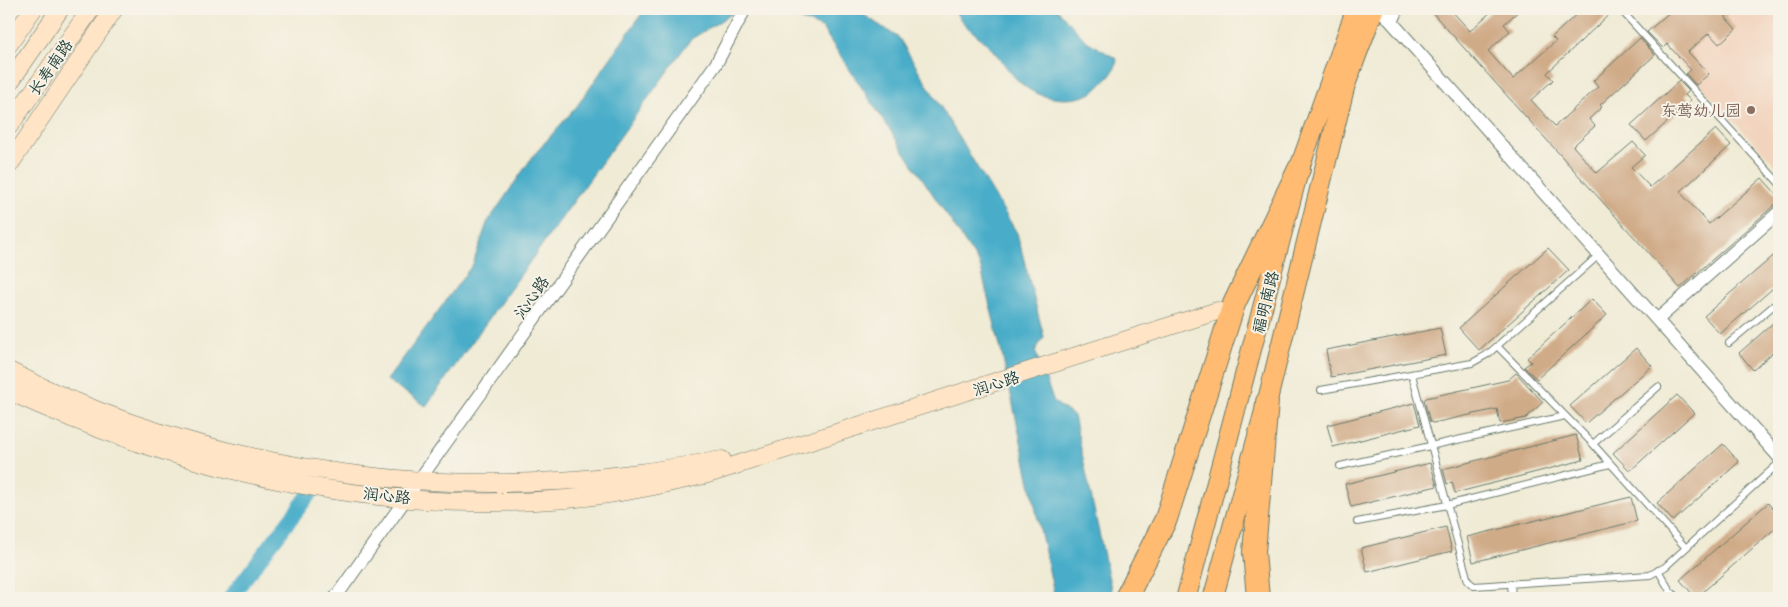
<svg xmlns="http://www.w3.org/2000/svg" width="1788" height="607" viewBox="0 0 1788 607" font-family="Sriracha,'LXGW WenKai TC',sans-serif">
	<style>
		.built { fill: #f2d4be }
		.water { fill: #4aadc9; stroke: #34757e }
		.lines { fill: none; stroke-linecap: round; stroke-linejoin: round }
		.canal { stroke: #4aadc9; stroke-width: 15 }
		.building { fill: #d0ab88 }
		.lane-casing { stroke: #687a6c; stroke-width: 8 }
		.street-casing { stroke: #687a6c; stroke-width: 14 }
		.secondary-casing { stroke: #687a6c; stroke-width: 19 }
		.primary-casing { stroke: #687a6c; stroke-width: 21 }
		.highway-casing { stroke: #687a6c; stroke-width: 24 }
		.lane { stroke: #fff; stroke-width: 6 }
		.street { stroke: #fff; stroke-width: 12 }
		.secondary { stroke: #ffe4c6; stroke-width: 18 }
		.primary { stroke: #ffbb71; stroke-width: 19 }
		.highway { stroke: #ffbb71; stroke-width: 22 }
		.education-dot { fill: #8d6e63; stroke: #f7f3e8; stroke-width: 2 }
		.labels { text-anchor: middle; stroke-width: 4; stroke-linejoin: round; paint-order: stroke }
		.street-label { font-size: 16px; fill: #1f3d34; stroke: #f7f3e8 }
		.education-label { font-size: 16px; fill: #785e54; stroke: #f7f3e8; text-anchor: end }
	</style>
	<rect width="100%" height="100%" fill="#f7f3e8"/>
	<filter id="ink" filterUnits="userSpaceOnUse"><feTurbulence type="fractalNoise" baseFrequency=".02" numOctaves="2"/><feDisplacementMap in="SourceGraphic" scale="10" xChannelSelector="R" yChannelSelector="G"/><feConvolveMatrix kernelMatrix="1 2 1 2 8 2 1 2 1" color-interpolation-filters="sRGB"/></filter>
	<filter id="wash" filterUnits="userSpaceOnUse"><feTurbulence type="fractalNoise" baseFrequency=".0096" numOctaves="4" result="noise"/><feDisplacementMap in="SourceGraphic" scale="20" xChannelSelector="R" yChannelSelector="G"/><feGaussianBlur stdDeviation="1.12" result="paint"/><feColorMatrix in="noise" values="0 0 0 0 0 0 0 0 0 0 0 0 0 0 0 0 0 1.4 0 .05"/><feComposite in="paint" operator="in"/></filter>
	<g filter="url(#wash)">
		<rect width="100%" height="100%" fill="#f0ebd5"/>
		<path class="built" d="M1713,9H1779V169L1668,51Z"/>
		<path class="water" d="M645,9H739L690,40L426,406L387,380L473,264L487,223L533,156L577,106Z
			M774,9H855L899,38L1017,233L1044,337L1035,351L1054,402L1074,416L1113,598H1055L1002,354L980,265L822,28Z
			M954,9H1057L1085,40L1117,59C1116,72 1108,78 1099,87C1082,105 1043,101 1024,86C1010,75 1001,58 988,45C977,34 961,25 954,9Z"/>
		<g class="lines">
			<path class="canal" d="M230,598L321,479"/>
		</g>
		<g id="blocks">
			<path class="building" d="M1429,9H1450L1470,31L1494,9H1521L1504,24L1510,31L1488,51L1513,79L1556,41L1552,37L1582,9H1615L1547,73L1553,80L1531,100L1555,126L1598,87L1593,81L1640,38L1655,55L1600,105L1602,107L1589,119L1595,126L1573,146L1597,173L1633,142L1645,155L1631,167L1650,187L1716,129L1731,145L1680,192L1709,224L1762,178L1779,197V201L1680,288Z
				M1673,9H1727L1726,18L1736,29L1719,44L1709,33L1688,52L1709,74L1696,85L1686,74L1691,70L1667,44L1663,48L1647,32Z
				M1679,81L1689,91L1685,95L1691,101L1646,141L1631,125Z
				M1548,248L1569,270L1479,350L1459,328Z
				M1779,251V283L1720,334L1704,316Z
				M1592,299L1607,315L1537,379L1524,367L1531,362L1527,358Z
				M1779,318V347L1753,370L1739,353Z
				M1440,328L1446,355L1331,377L1326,350Z
				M1636,348L1652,366L1586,423L1570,406Z
				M1516,373L1543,402L1526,418L1500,423L1497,409L1433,423L1430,422L1424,400L1426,398L1508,380Z
				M1677,395L1694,413L1630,471L1613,453Z
				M1414,403L1420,425L1333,447L1327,425Z
				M1576,435L1583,460L1455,493L1452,482L1447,484L1443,469Z
				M1723,444L1739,462L1673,521L1657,503Z
				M1430,463L1437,486L1351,507L1345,484Z
				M1631,497L1637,521L1473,562L1467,537Z
				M1768,503L1779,516V525L1696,598L1680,580Z
				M1446,527L1452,551L1367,572L1361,548Z"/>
		</g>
	</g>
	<g filter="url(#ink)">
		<use href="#blocks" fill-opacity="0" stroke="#687a6c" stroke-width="1"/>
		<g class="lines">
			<defs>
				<path id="lane" d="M1620,9L1779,183
					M1729,343L1779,301
					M1497,346L1593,444L1686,548
					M1412,375L1468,581L1474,586L1650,575L1665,567L1779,463
					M1321,390L1472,363L1488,354L1599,255
					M1593,444L1658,387
					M1340,466L1565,416
					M1357,522L1447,505L1610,464
					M1658,570L1670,591L1679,598
					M1511,583L1512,598"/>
				<path id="street" d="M1380,9L1779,457
					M1392,22L1398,9
					M1657,320L1779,212
					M335,598L716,64L745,9"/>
				<path id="secondary" d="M9,44L33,9
					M9,83L60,9
					M9,126L91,9
					M9,165L114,9
					M9,371C175,456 372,492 558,481C613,478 668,469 722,460
					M9,391C176,468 366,513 552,500C605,497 656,486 708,474L1217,311"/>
				<path id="primary" d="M1186,598L1299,169L1356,9
					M1213,598L1267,402L1345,86L1374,9"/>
				<path id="highway" d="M1126,598L1166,519L1234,304L1299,169
					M1258,598L1254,552L1267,402"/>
			</defs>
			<use href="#lane" class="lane-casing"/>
			<use href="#street" class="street-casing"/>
			<use href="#secondary" class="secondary-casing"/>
			<use href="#primary" class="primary-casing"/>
			<use href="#highway" class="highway-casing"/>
			<use href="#lane" class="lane"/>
			<use href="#street" class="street"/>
			<use href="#secondary" class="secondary"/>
			<use href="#primary" class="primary"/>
			<use href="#highway" class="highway"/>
		</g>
	</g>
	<circle class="education-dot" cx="1751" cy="110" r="5"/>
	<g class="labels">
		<g class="street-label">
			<text transform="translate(50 67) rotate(-55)" y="6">长寿南路</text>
			<text transform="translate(531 297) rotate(-55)" y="6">沁心路</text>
			<text transform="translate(1265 302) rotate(-76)" y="6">福明南路</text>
			<text transform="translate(996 383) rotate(-18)" y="6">润心路</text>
			<text transform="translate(387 495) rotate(6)" y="6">润心路</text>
		</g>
		<g class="education-label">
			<text x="1741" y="116">东莺幼儿园</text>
		</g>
	</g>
	<rect width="1788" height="607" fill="none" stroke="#f7f3e8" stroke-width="30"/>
</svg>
